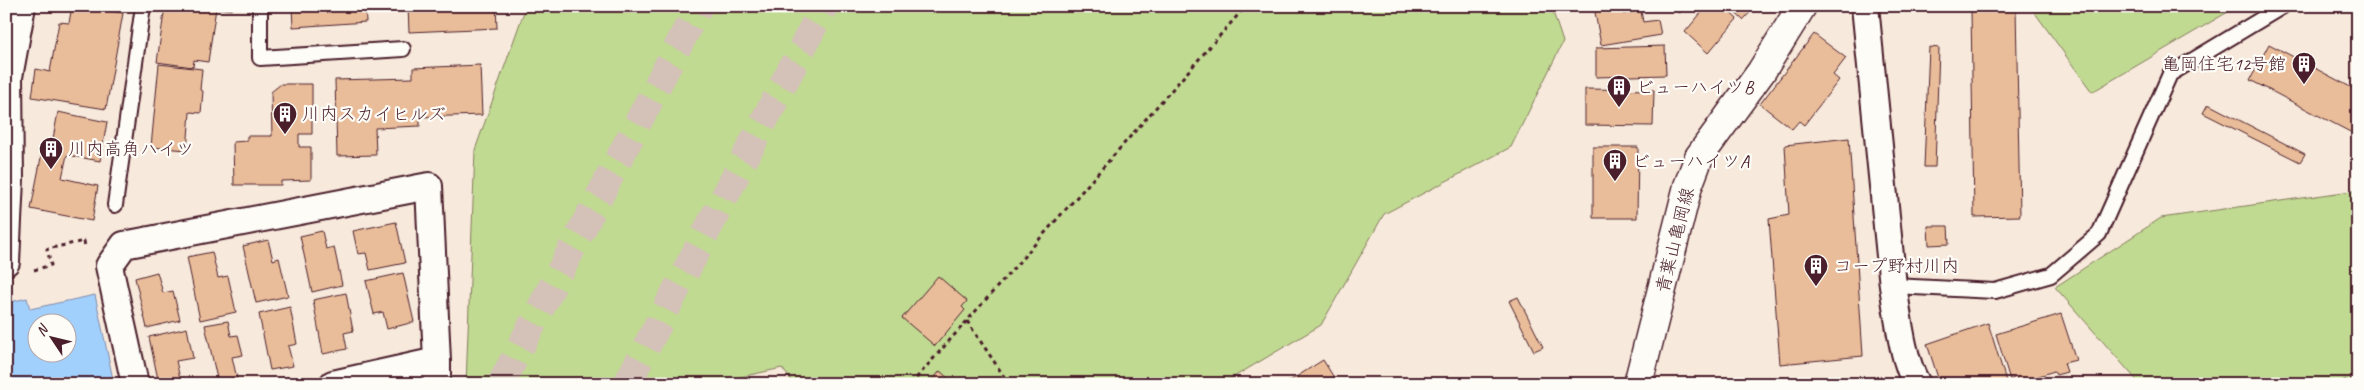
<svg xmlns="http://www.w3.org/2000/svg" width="2364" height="390" viewBox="0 0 2364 390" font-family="Caveat,'Klee One',sans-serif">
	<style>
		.green { fill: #c0da91; stroke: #857c5e }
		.water { fill: #a2d0fd; stroke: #7f89a9; fill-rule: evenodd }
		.building { fill: #eabd9a; stroke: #4a1f2b }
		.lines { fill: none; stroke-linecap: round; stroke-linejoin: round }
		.highway-tunnel { stroke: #d4c1b8; stroke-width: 28; stroke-dasharray: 28 14; stroke-linecap: butt }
		.lane-casing { stroke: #4a1f2b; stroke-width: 18 }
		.street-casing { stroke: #4a1f2b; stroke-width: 30 }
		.secondary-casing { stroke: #4a1f2b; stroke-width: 31 }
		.path { stroke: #4a1f2b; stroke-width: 3; stroke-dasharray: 4 4; stroke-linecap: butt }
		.lane { stroke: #fdfcf7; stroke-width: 14 }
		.street { stroke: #fdfcf7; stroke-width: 26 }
		.secondary { stroke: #fdfcf7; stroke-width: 28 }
		.labels { text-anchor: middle; stroke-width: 4.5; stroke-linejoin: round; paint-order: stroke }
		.poi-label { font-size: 18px; fill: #4a1f2b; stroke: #fdfcf7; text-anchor: start }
		.street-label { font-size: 18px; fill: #4a1f2b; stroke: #fdfcf7 }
	</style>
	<rect width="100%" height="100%" fill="#f7e9db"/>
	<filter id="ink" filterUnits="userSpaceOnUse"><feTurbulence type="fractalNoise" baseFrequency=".02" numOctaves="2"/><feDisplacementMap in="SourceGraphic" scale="10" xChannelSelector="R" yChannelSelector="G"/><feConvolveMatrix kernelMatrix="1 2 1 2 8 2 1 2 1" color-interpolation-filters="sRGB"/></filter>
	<g filter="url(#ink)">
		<path class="green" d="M526,6H1551L1563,42L1511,147L1384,214L1321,325L1222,384H794L782,368L708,384H466L475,150Z
			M2030,6H2238L2092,92Z
			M2358,190V384H2140L2055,287L2161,218Z"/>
		<path class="water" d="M95,295L114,384H6V303L27,298L30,309ZM38,322H68V352H38Z"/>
		<path class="building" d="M72,6L123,13L106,109L32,97L36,69L50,72L59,22L69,23Z
			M165,6H233L232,10L216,8L208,62L194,60L193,67L157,62Z
			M292,6H365L366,22L293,27Z
			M408,6H496L497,28L409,32Z
			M1622,6L1623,14L1641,11L1643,22L1658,20L1661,35L1601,45L1594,7Z
			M1670,6H1685L1680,13Z
			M1707,6H1723L1737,19L1708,53L1685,32Z
			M1728,6H1756L1743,20Z
			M2016,7L2020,216L1974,217L1971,8Z
			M1814,34L1846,58L1833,75L1839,80L1804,125L1799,121L1792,129L1760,104Z
			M2269,44L2358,91V136L2250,80Z
			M1665,46L1666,75L1596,77V48Z
			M1929,47L1939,48L1935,167H1924Z
			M159,64L202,69L200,90L203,91L201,113L190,112L187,150L151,147Z
			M480,65L482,115L420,117V126L375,128L376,155L337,156L335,80L413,78V68Z
			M281,84H312V134H299V147H311V180L281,181V185H234L233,142L247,141V136H272L271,92Z
			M1585,89L1654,90L1653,126L1585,125Z
			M2208,104L2305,154L2300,162L2203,113Z
			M58,112L107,122L100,161L67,155L62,178L98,186L92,221L31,209L44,142L52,144Z
			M1849,138L1863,356L1780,364L1769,219L1789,215L1785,145Z
			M1593,147H1638L1637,218H1593Z
			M396,222L405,263L370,270L366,253L358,254L353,231Z
			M1928,226H1948L1949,244L1929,245Z
			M322,231L326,249L334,247L342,285L312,292L300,236Z
			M268,240L273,260L279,258L288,296L256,303L243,246Z
			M212,252L218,278L228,276L236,312L200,320L187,257Z
			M157,272L163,293L173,291L180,320L147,328L135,278Z
			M403,273L414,322L387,329L383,312L374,314L366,281Z
			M938,276L967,301L962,307L965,310L935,346L902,318Z
			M346,293L353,331L344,333L347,349L323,354L313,300Z
			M1518,297L1543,347L1534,351L1509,301Z
			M290,307L297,344L288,346L293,366L270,370L259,314Z
			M2061,314L2076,360L2064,363L2067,372L2056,375L2054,371L2018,383L2016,377L2010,380L1996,334Z
			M228,321L231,336L238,335L243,355L232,357L237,379L218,383L205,325Z
			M1988,323L2007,384H1940L1927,344Z
			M187,328L193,358L176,361L181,383L159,384L149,337Z
			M1323,360L1338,384H1285Z
			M940,371L949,379L945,384H933L931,382Z"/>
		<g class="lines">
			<path class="highway-tunnel" d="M501,384L699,6
				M627,384L824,6"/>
			<defs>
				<path id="lane" d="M260,6V58L403,49
					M115,205L143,6
					M1893,286L1995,291L2051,275L2099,234L2170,74L2283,6"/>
				<path id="street" d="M1865,6L1893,286C1898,315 1902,359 1917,384
					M6,262L10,179L9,77L22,6
					M135,384L109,266L124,245L429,186L437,361L333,384
					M437,384V361"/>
				<path id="secondary" d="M1638,384L1688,186L1699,157L1761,72L1802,6"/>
			</defs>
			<use href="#lane" class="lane-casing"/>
			<use href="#street" class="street-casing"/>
			<use href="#secondary" class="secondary-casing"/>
			<path class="path" d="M34,270L51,265L47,249L84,241L85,247
				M967,321L1009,384
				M911,384L1246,6
				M2335,384L2358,377"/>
			<use href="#lane" class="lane"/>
			<use href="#street" class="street"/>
			<use href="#secondary" class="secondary"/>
		</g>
	</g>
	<defs>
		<symbol id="building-pin" viewBox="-11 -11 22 30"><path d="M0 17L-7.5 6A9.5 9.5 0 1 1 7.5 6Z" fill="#4a1f2b" stroke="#fdfcf7"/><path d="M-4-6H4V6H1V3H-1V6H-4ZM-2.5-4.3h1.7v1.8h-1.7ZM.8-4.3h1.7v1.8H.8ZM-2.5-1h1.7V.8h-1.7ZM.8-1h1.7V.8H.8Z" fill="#fff"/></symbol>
	</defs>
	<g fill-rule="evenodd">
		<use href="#building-pin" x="2290" y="50" width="28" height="38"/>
		<use href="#building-pin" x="1605" y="73" width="28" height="38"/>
		<use href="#building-pin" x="271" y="100" width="28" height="38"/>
		<use href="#building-pin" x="37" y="135" width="28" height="38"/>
		<use href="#building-pin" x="1601" y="147" width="28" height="38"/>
		<use href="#building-pin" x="1802" y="252" width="28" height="38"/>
	</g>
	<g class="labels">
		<g class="poi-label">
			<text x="2286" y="70" text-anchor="end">亀岡住宅12号館</text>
			<text x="1636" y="93">ビューハイツB</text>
			<text x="302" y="120">川内スカイヒルズ</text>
			<text x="68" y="155">川内高角ハイツ</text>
			<text x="1632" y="167">ビューハイツA</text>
			<text x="1834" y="272">コープ野村川内</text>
		</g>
		<g class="street-label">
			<text transform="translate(1675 240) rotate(-76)" y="6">青葉山亀岡線</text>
		</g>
	</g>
	<rect width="2364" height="390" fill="none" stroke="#fdfcf7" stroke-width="25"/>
	<rect x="12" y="12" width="2339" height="365" fill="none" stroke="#4a1f2b" stroke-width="2" filter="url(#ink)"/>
	<g transform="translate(52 338) rotate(305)"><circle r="24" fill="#fdfcf7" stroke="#b5a4a5"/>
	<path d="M0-4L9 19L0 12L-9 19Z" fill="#4a1f2b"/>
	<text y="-8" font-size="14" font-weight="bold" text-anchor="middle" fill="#4a1f2b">N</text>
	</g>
</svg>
